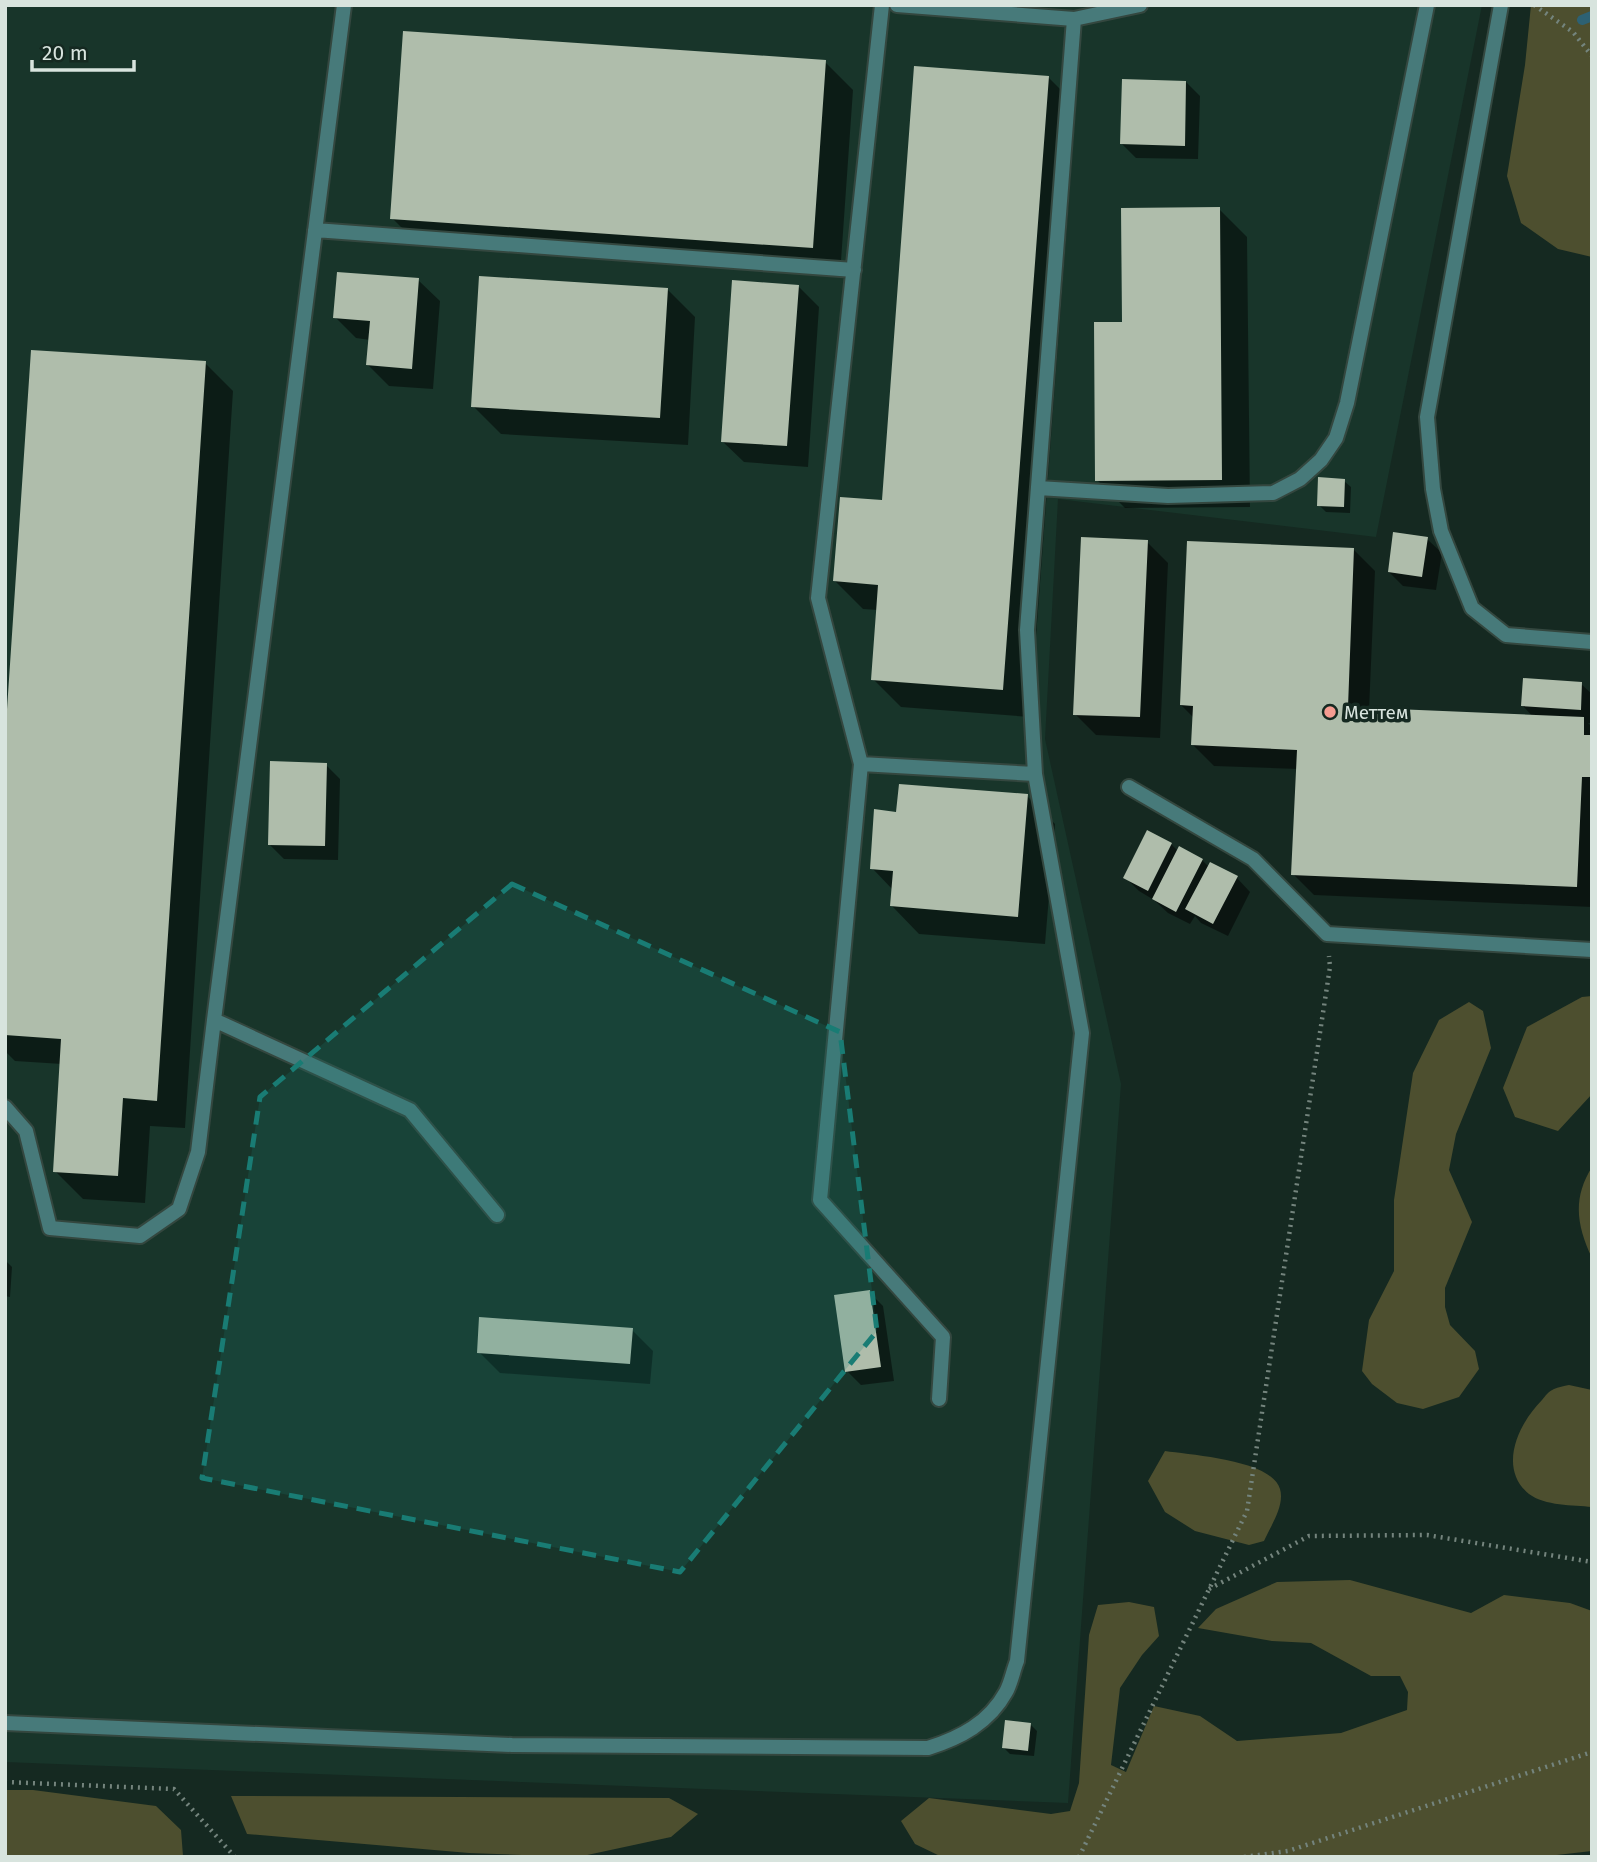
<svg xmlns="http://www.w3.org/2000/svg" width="1597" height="1862" viewBox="0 0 1597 1862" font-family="'Fira Sans',sans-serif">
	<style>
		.built { fill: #18352a }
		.green { fill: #4d4f2f }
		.shadow { fill: #0007 }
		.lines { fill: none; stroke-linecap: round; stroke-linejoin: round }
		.stream { stroke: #2d6173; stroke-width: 10 }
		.building { fill: #afbdab }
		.lane-casing { stroke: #34473f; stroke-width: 18 }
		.path { stroke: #74847d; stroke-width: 4.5; stroke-dasharray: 2 5; stroke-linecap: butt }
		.lane { stroke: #477a7a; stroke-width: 14 }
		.marked { fill: #197c74; fill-opacity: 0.2; stroke: #197c74; stroke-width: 5; stroke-dasharray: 14 9; stroke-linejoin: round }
		.poi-dot { fill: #f59c91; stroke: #152921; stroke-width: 2.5 }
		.labels { text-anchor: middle; stroke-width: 7; stroke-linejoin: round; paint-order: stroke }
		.poi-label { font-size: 19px; fill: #d8e4de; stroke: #152921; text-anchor: start }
	</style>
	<rect width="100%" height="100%" fill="#152921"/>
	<path class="built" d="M5,5H1482L1376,537L1058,499L1045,739L1121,1084L1068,1803L5,1762Z"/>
	<path class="green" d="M1531,5H1592V257L1558,249L1521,223L1507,176L1525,65Z
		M1592,996V1094L1558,1131L1515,1117L1503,1088L1527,1027L1582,997Z
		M1469,1002L1483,1011L1491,1048L1456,1134L1449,1170L1472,1222L1445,1288V1307L1450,1325L1475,1351L1479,1369L1459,1397L1423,1409L1397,1403L1372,1384L1362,1371L1369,1320L1394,1271V1200L1413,1073L1439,1020Z
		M1592,1167V1258C1577,1226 1572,1199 1592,1167Z
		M1569,1385L1592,1390V1507C1573,1505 1545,1506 1529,1494C1497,1468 1519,1423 1542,1400C1545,1396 1549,1391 1554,1389C1558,1387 1564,1386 1569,1385Z
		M1165,1451C1192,1455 1272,1460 1280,1489C1285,1506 1270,1527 1264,1541L1249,1545L1195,1531L1165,1512L1148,1481Z
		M1350,1580L1471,1613L1504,1595L1570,1603L1592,1611V1851L1539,1857H942L915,1844L901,1821L929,1798L1051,1814L1070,1811L1079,1783L1089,1635L1098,1605L1129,1602L1154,1607L1159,1636L1142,1655L1120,1688L1111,1765L1126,1772L1154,1706L1200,1716L1237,1741L1341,1733L1407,1710L1408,1692L1400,1676H1371L1311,1643L1272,1641L1198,1628L1216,1609L1277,1582Z
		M5,1790H33L156,1806L181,1830L183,1856L5,1857Z
		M231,1796L669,1798L698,1814L671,1837L578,1857L469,1853L247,1834Z"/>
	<path class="shadow" d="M825,62L853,90L840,275L420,246L392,218Z
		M1048,77L1076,105L1030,717L901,707L873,679L878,610L863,609L835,581L883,502Z
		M1186,82L1200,96L1198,159L1136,158L1122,144Z
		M1219,209L1247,237L1250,507L1125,508L1097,480L1124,324Z
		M418,280L440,301L433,389L389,386L368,365L370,340L356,338L335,317Z
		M798,286L819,307L808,467L744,462L722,441Z
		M667,289L695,317L688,445L501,434L473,406Z
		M205,363L233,391L185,1128L150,1126L145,1203L83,1199L55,1171L62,1064L15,1061L5,1051V765Z
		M1344,481L1351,487L1350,513L1326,512L1319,505Z
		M1427,539L1442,553L1436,590L1403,586L1389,572Z
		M1147,542L1168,563L1160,738L1096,735L1075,714Z
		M1354,550L1375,571L1369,710L1533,717L1523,706L1581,684L1592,694V723H1588L1592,727V907L1314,895L1293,874L1298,769L1214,766L1193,745L1194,718L1181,705Z
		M326,765L340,779L338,860L284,859L270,845Z
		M1027,796L1055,824L1045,944L919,934L892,906L893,890L872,868L898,814Z
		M1171,844L1178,851L1180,849L1202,860L1209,867L1237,878L1250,892L1228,936L1201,923L1195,916L1190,924L1168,913L1154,900L1139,891L1125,877Z
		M5,1260L12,1267L10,1297L5,1296Z
		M869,1292L883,1306L894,1381L861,1385L847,1371Z
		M632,1330L653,1351L650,1384L500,1373L479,1352Z
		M1030,1724L1037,1731L1034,1756L1010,1754L1004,1748Z"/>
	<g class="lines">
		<path class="stream" d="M1582,20L1592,16"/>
	</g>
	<path class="building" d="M403,31L826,60L813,248L390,219Z
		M914,66L1049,76L1003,690L871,680L878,585L833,581L840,497L882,500Z
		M1122,79L1186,81L1185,146L1120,144Z
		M1220,207L1222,480L1095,481L1094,322H1122L1121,208Z
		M337,272L419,278L412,369L366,365L370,321L333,318Z
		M479,276L668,288L660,418L471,407Z
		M732,280L799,285L787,446L721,442Z
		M31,350L206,361L157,1101L123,1098L118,1176L53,1172L61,1039L5,1035V739Z
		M1318,477L1345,479L1344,507L1317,506Z
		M1393,532L1428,537L1422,577L1388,572Z
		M1081,537L1148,540L1140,717L1073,715Z
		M1187,541L1354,548L1348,707L1584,717V735H1592V777H1582L1577,887L1291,875L1297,750L1191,745L1193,706L1180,705Z
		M1523,678L1582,682L1581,710L1521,706Z
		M270,761L327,763L325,846L268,845Z
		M899,784L1028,794L1018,917L890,906L893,871L870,869L874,809L896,812Z
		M1147,830L1172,843L1148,891L1123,878Z
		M1179,846L1203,859L1176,912L1152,899Z
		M1210,862L1238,876L1213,924L1185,909Z
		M870,1290L881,1367L845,1372L834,1295Z
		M479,1317L633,1328L630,1364L477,1353Z
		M1005,1720L1031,1723L1028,1751L1002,1748Z"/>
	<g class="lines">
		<defs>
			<path id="lane" d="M344,5L214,1020L410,1110L497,1215
				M882,5L818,598L861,764L820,1200L943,1337L939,1399
				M897,5L1074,19L1140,5
				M1501,5L1427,417L1433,489L1441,531L1472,608L1506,635L1592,642
				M315,230L854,270
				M1038,488L1168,496L1273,493L1300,479L1321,460L1336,438L1347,403L1427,5
				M1035,774L1027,630L1074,19
				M1129,787L1253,859L1327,934L1592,950
				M5,1107L26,1131L50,1228L140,1236L179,1209L198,1152L214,1020
				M5,1723L512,1745L928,1748C960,1738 989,1723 1006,1692C1011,1683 1013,1671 1017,1661L1082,1033L1035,774L861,764"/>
		</defs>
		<use href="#lane" class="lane-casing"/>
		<path class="path" d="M1534,5L1573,32L1592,56
			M1209,1589L1309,1536L1427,1535L1592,1562
			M5,1782L174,1789L235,1857
			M1079,1857L1247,1511L1330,967L1329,956
			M1244,1857L1288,1851L1592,1752"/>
		<use href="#lane" class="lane"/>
	</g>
	<path class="marked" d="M512,884L840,1032L877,1331L680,1572L202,1478L260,1097Z"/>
	<circle class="poi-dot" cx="1330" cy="712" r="7"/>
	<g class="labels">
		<g class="poi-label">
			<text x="1344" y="719">Меттем</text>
		</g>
	</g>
	<rect width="1597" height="1862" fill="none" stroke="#d8e4de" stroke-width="14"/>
	<path d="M32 60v10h102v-10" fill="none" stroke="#d8e4de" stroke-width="3.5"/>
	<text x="42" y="60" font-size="21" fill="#d8e4de" stroke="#152921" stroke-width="5" paint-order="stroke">20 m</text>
</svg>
